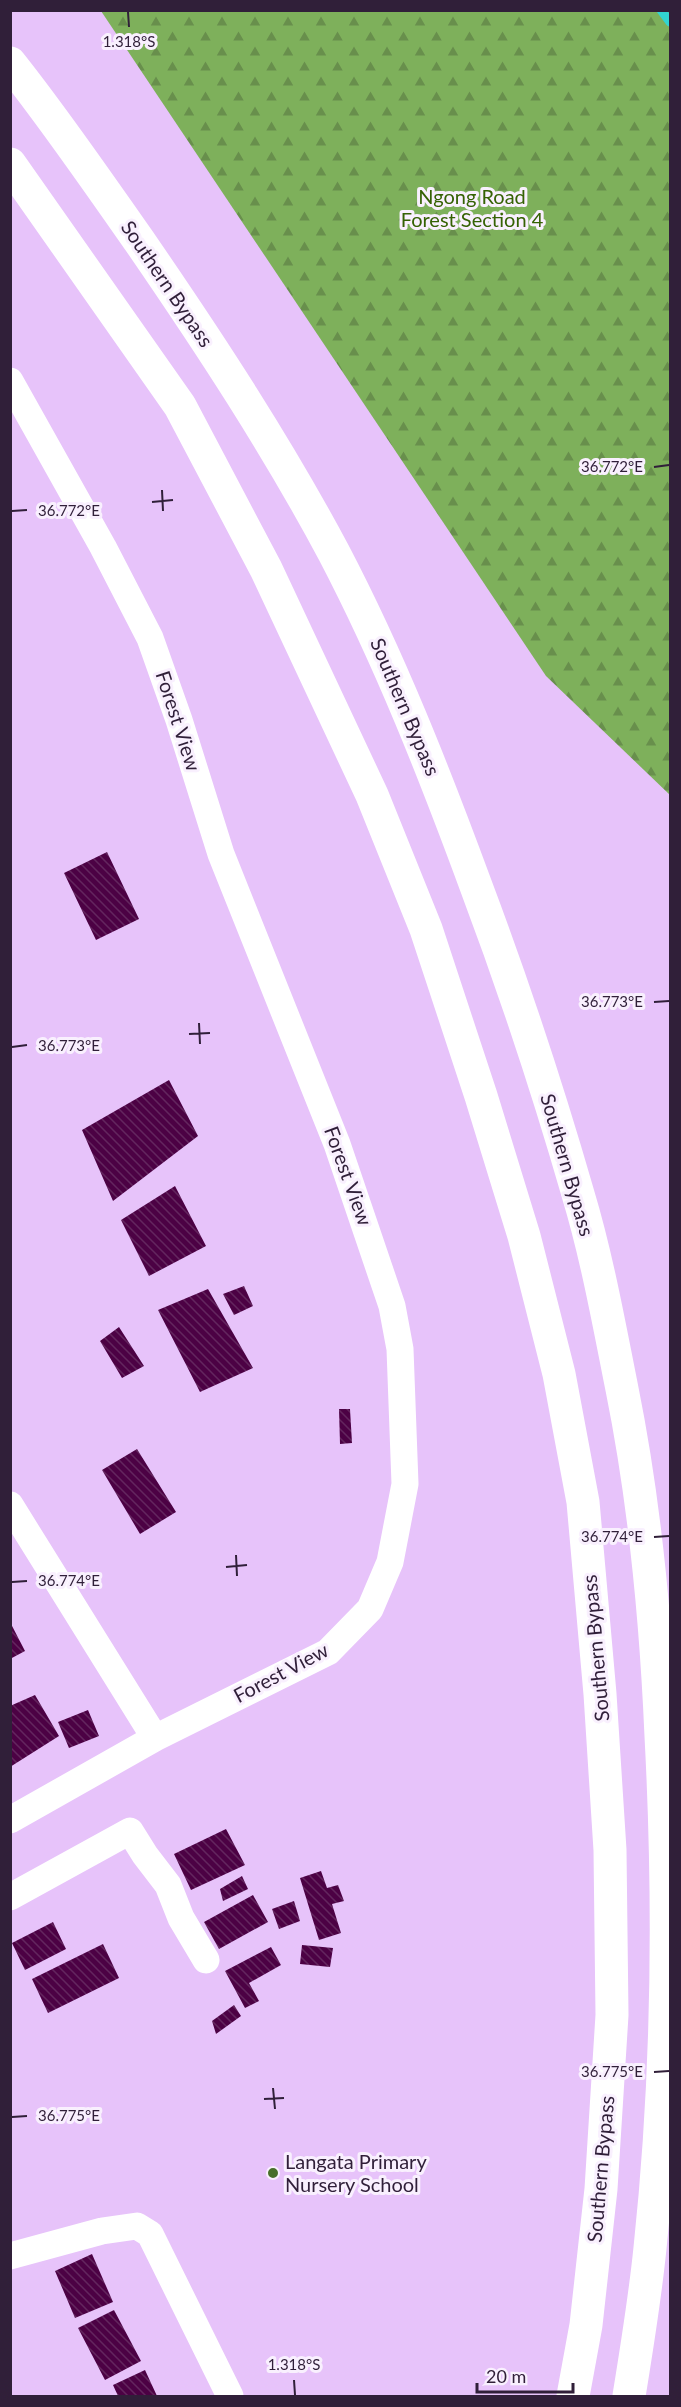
<svg xmlns="http://www.w3.org/2000/svg" width="681" height="2407" viewBox="0 0 681 2407" font-family="Lato,sans-serif">
	<style>
		.forest { fill: url(#forest-firs) }
		.lines { fill: none; stroke-linecap: round; stroke-linejoin: round }
		.stream { stroke: #32d4d2; stroke-width: 9 }
		.building { fill: url(#building-back-hatch) }
		.minor { stroke: #fff; stroke-width: 27 }
		.trunk { stroke: #fff; stroke-width: 33 }
		.ticks { fill: none; stroke: #301f39; stroke-width: 2 }
		.poi-dot { fill: #486f2a; stroke: #f9f0fe; stroke-width: 2 }
		.labels { text-anchor: middle; stroke-width: 6; stroke-linejoin: round; paint-order: stroke }
		.park-label { font-size: 20px; fill: #356204; stroke: #f9f0fe }
		.street-label { font-size: 20px; fill: #301f39; stroke: #f9f0fe }
		.poi-label { font-size: 20px; fill: #301f39; stroke: #f9f0fe; text-anchor: start }
		.ticks-label { font-size: 15px; text-anchor: middle; fill: #301f39; stroke: #f9f0fe; stroke-width: 6; stroke-linejoin: round; paint-order: stroke }
	</style>
	<defs>
		<pattern id="forest-firs" width="22" height="20" patternUnits="userSpaceOnUse" patternTransform="scale(1.5)"><rect width="22" height="20" fill="#7eb05b"/><path d="M5 1l3.5 6h-7zM16 11l3.5 6h-7z" fill="#688f4c"/></pattern>
		<pattern id="building-back-hatch" width="6" height="6" patternUnits="userSpaceOnUse" patternTransform="scale(1.5)"><rect width="6" height="6" fill="#4c0144"/><path d="M-1 5l2 2M0 0l6 6M5-1l2 2" fill="none" stroke="#63265e"/></pattern>
	</defs>
	<rect width="100%" height="100%" fill="#e7c3fa"/>
	<path class="forest" d="M101,11H670V795L546,676Z"/>
	<g class="lines">
		<path class="stream" d="M661,10L670,22"/>
	</g>
	<path class="building" d="M107,852L139,919L96,940L64,873Z
		M169,1080L198,1136L113,1201L82,1130Z
		M175,1186L206,1246L149,1276L121,1220Z
		M244,1286L253,1306L234,1315L223,1294Z
		M208,1289L253,1368L200,1392L158,1310Z
		M119,1327L144,1366L122,1378L100,1341Z
		M339,1409H350L352,1443L340,1444Z
		M137,1449L176,1512L140,1534L102,1470Z
		M10,1622L25,1651L10,1659Z
		M35,1695L59,1736L10,1767V1706Z
		M88,1710L99,1736L69,1748L58,1722Z
		M226,1829L245,1865L191,1890L174,1854Z
		M321,1871L327,1888L338,1885L344,1901L332,1904L341,1933L319,1940L300,1878Z
		M242,1876L248,1889L223,1901L220,1889Z
		M253,1895L268,1922L219,1949L204,1922Z
		M294,1901L300,1921L279,1929L272,1909Z
		M53,1922L66,1949L25,1970L12,1943Z
		M103,1944L119,1978L48,2013L32,1979Z
		M302,1945L333,1948L330,1967L300,1964Z
		M271,1947L281,1965L249,1983L259,2001L245,2008L225,1971Z
		M234,2005L241,2016L216,2034L212,2021Z
		M92,2254L113,2302L75,2318L55,2271Z
		M114,2310L141,2361L105,2380L78,2328Z
		M145,2370L157,2396H118L113,2385Z"/>
	<g class="lines">
		<path class="minor" d="M10,381L103,547L150,638L179,720L221,854L337,1144L392,1306L400,1349L405,1484L390,1562L370,1609L328,1652L155,1738L10,1820
			M10,1505L155,1738
			M10,1897L130,1831L145,1855L168,1885L181,1918L206,1960
			M10,2256L102,2231L137,2226L150,2234L230,2396"/>
		<path class="trunk" d="M10,63C57,122 99,184 142,245C210,344 277,446 334,553C390,660 434,772 476,886C514,987 548,1090 578,1194C597,1257 609,1324 622,1389C645,1503 656,1620 661,1736C670,1906 668,2079 650,2248C645,2298 637,2347 629,2396
			M10,164L180,406L266,569L372,795L426,929L481,1096L524,1236L559,1374L583,1502L600,1694L610,1850L612,2015L601,2189L586,2325L573,2396"/>
	</g>
	<path class="ticks" d="M128,12L129,27M654,467L669,465M162,490L163,511M152,502L173,500M12,511L27,510M654,1002L669,1001M199,1023L200,1044M189,1034L210,1033M12,1047L27,1045M654,1537L669,1536M236,1555L237,1576M226,1567L247,1565M12,1582L27,1581M654,2072L669,2071M273,2088L275,2109M264,2099L284,2098M12,2117L27,2116M294,2380L295,2395"/>
	<circle class="poi-dot" cx="273" cy="2173" r="6"/>
	<g class="labels">
		<g class="park-label">
			<text x="472" y="204">Ngong Road<tspan x="472" dy="23">Forest Section 4</tspan></text>
		</g>
		<g class="street-label">
			<text transform="translate(167 284) rotate(56)" y="7">Southern Bypass</text>
			<text transform="translate(405 707) rotate(67)" y="7">Southern Bypass</text>
			<text transform="translate(178 721) rotate(72)" y="7">Forest View</text>
			<text transform="translate(567 1165) rotate(74)" y="7">Southern Bypass</text>
			<text transform="translate(348 1176) rotate(70)" y="7">Forest View</text>
			<text transform="translate(596 1648) rotate(-95)" y="7">Southern Bypass</text>
			<text transform="translate(281 1673) rotate(-28)" y="7">Forest View</text>
			<text transform="translate(601 2169) rotate(-85)" y="7">Southern Bypass</text>
		</g>
		<g class="poi-label">
			<text x="285" y="2169">Langata Primary<tspan x="285" dy="23">Nursery School</tspan></text>
		</g>
	</g>
	<g class="ticks-label">
		<text x="129" y="47">1.318°S</text>
		<text x="612" y="472">36.772°E</text>
		<text x="69" y="516">36.772°E</text>
		<text x="612" y="1007">36.773°E</text>
		<text x="69" y="1051">36.773°E</text>
		<text x="612" y="1542">36.774°E</text>
		<text x="69" y="1586">36.774°E</text>
		<text x="612" y="2077">36.775°E</text>
		<text x="69" y="2121">36.775°E</text>
		<text x="294" y="2370">1.318°S</text>
	</g>
	<rect width="681" height="2407" fill="none" stroke="#301f39" stroke-width="24"/>
	<path d="M477 2383v9h96v-9" fill="none" stroke="#301f39" stroke-width="3"/>
	<text x="486" y="2383" font-size="18" fill="#301f39" stroke="#f9f0fe" stroke-width="4.5" paint-order="stroke">20 m</text>
</svg>
